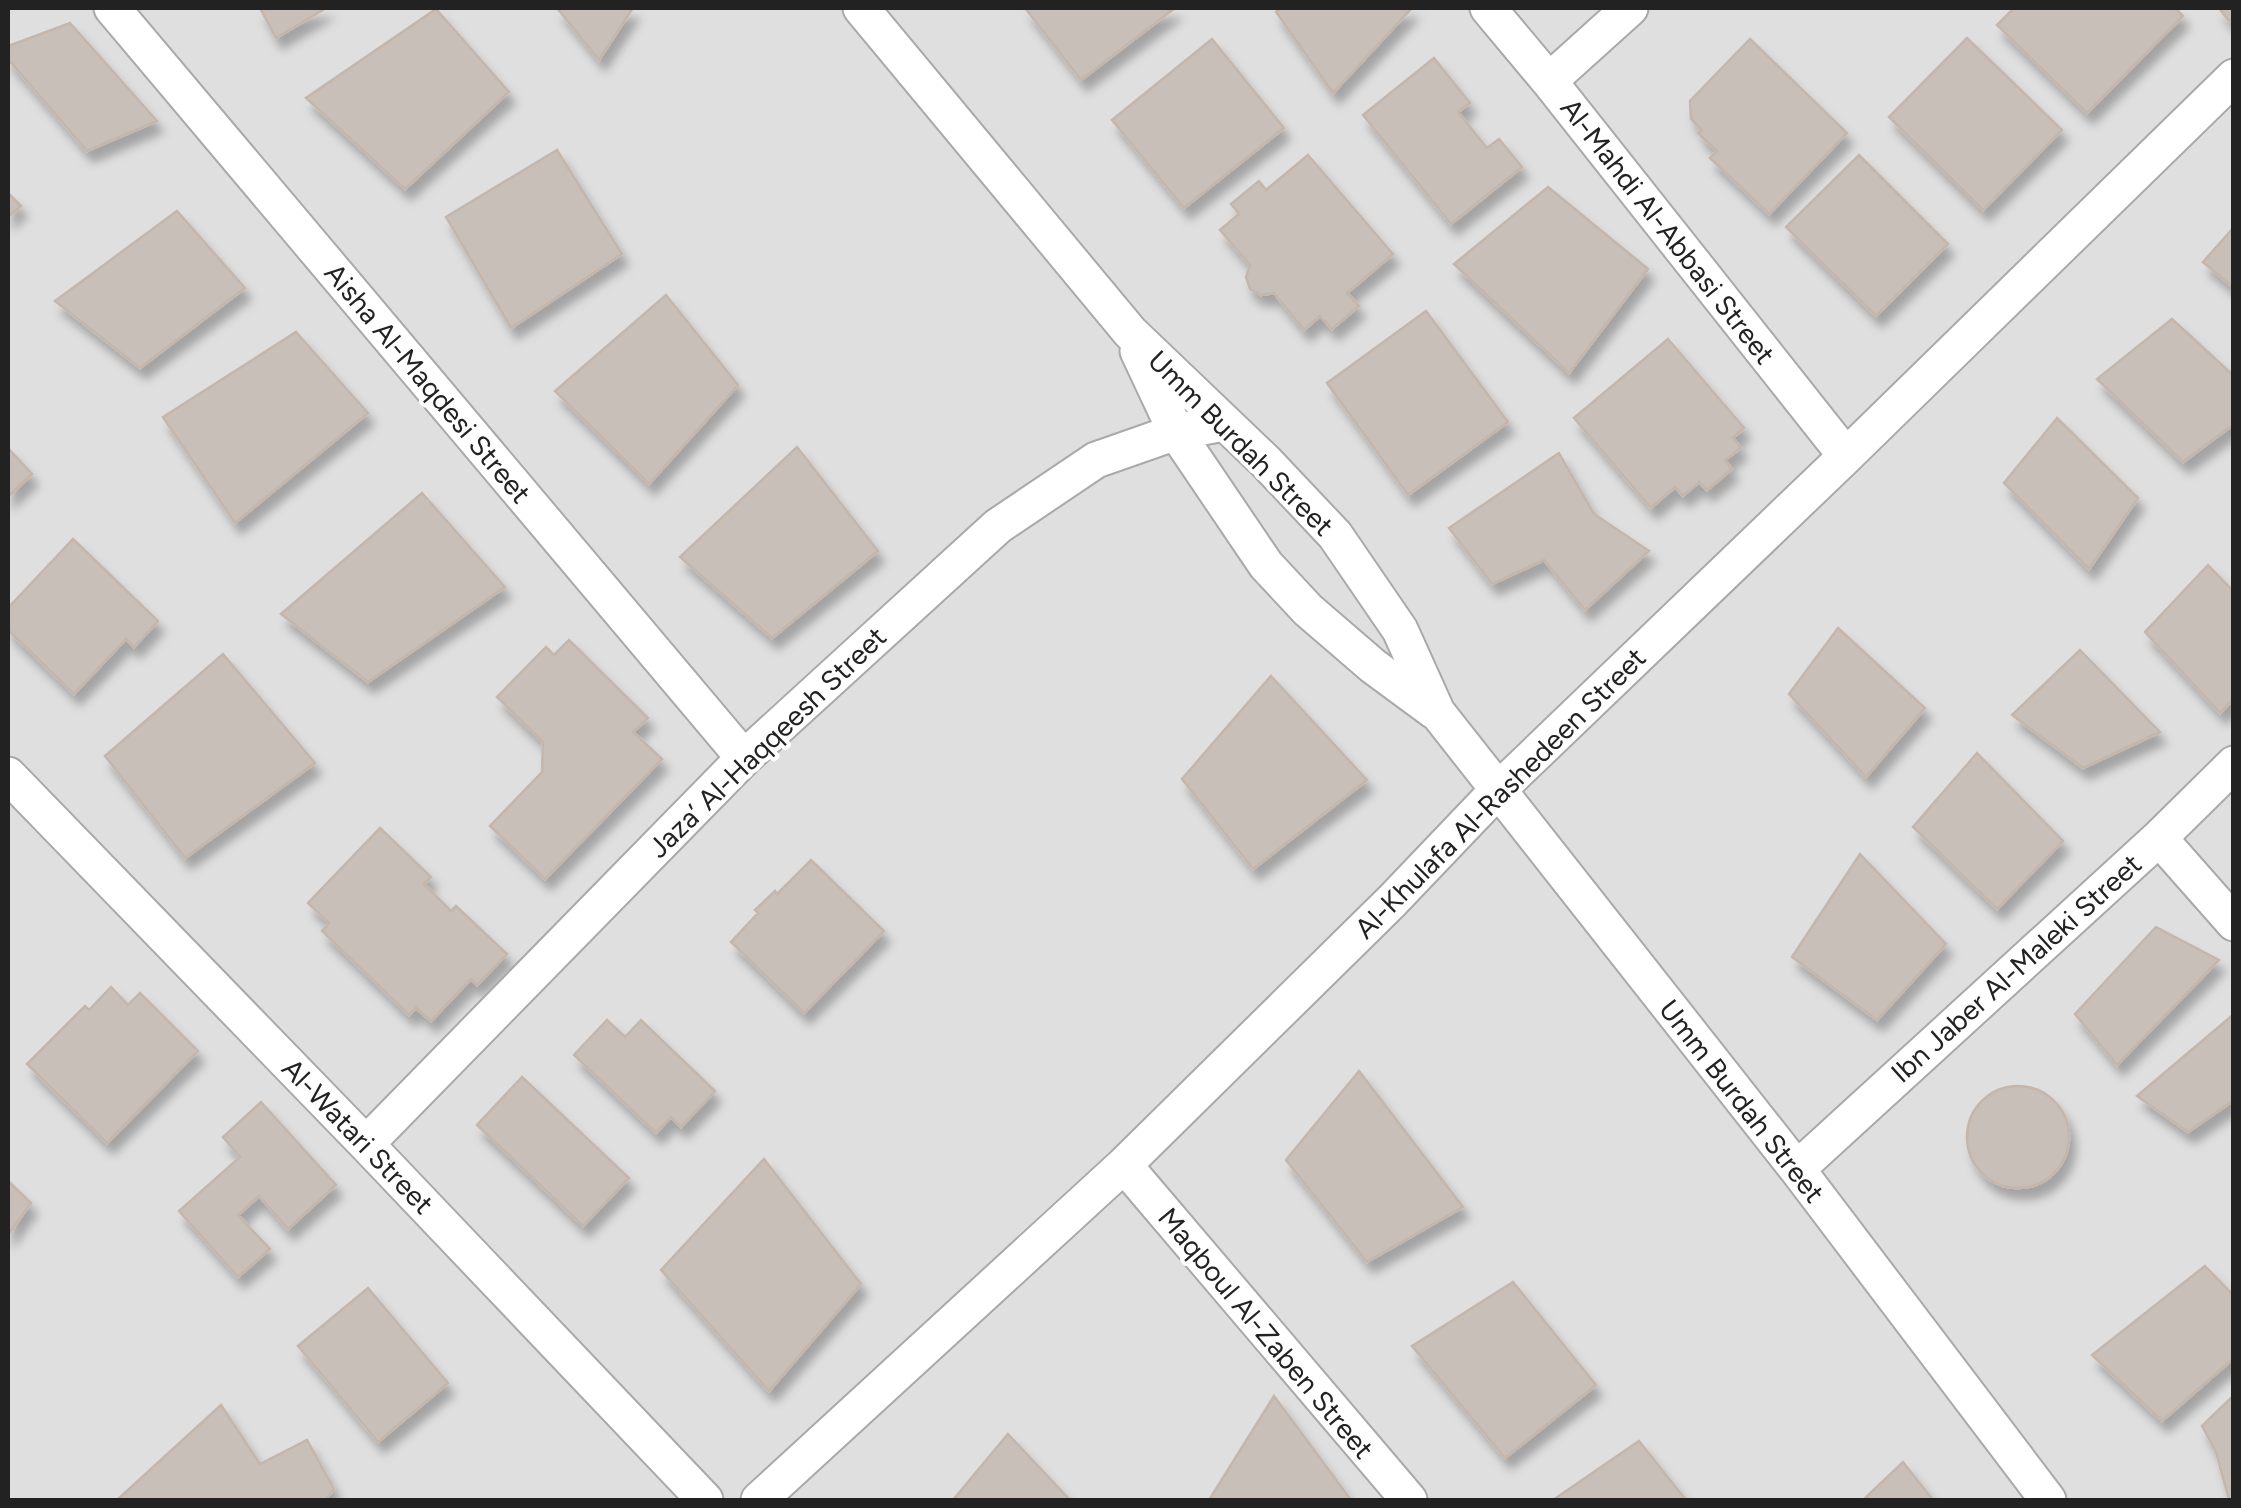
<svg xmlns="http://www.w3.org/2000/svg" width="2241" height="1508" viewBox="0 0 2241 1508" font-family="Figtree,sans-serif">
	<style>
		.residential { fill: #e0dfdf }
		.building { fill: #c7bfb8; stroke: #c4b6ab; stroke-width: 2.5; filter: url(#shadow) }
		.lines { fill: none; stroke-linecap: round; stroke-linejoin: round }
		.street-casing { stroke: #a9a9a9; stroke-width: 39 }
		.street { stroke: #fff; stroke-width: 35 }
		.labels { text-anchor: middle; stroke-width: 8; stroke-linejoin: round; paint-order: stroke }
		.street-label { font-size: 28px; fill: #222; stroke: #fff }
	</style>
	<defs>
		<filter id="shadow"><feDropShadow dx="6" dy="11" stdDeviation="5" flood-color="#0004"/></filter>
	</defs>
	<rect width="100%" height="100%" fill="#f2efe9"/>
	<path class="residential" d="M8,8H2233V1500H8Z"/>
	<path class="building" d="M260,8H326L276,38Z
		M557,8H633L599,60Z
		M1025,8H1175L1081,80Z
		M1280,8H1412L1333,93L1276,12Z
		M2014,8H2175L2183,16L2087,113L1997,25Z
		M2219,8H2234V16L2229,21Z
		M436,9L509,92L405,189L306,98Z
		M70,23L157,121L87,151L8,59V46Z
		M1967,38L2062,130L1983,210L1889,117Z
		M1212,39L1284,128L1184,208L1112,120Z
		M1750,39L1847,133L1769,214L1710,158L1717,151L1698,133L1702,130L1691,119L1690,101Z
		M1434,58L1470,103L1458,112L1487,148L1499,139L1522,167L1451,224L1363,115Z
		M557,150L622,254L511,328L446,217Z
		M1308,155L1393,254L1347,293L1359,306L1332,329L1320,316L1304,330L1274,293L1261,295L1250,289L1246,277L1250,265L1220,230L1239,214L1231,204L1259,181L1266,190Z
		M1859,155L1948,244L1876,316L1786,227Z
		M1548,187L1648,269L1569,373L1454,264Z
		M8,193L21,206L8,217Z
		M177,211L245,288L140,368L55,301Z
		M2234,227V288L2203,262Z
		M666,295L738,385L649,484L555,391Z
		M1426,311L1508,422L1408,495L1327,383Z
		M2172,319L2234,376V424L2183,462L2097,379Z
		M296,332L368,413L235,523L163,417Z
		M1668,339L1744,428L1733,438L1741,448L1725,460L1732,469L1707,490L1699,482L1683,496L1675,487L1651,508L1574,418Z
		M2057,418L2138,498L2089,569L2004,483Z
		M797,447L878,551L772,638L680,557Z
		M8,448L32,474L8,497Z
		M1559,453L1594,514L1649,551L1585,610L1544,560L1492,584L1449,528Z
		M422,493L505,587L368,682L281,614Z
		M73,539L158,621L134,647L126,639L74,694L8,630V608Z
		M2208,565L2234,592V699L2220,713L2145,632Z
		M1838,628L1925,708L1866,777L1789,694Z
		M569,640L648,718L633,732L662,759L545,879L490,826L542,772L543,742L497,697L546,647L554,655Z
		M2080,650L2160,732L2083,768L2012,715Z
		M223,654L315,763L185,858L105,756Z
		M1271,676L1367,780L1253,869L1182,779Z
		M1977,753L2063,841L1997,909L1913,827Z
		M380,828L431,877L424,884L451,911L456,906L507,954L477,985L471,979L431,1021L416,1008L409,1015L322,931L329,923L308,903Z
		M1860,854L1946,944L1877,1020L1792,957Z
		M811,860L884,931L804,1013L731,942L758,913L755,910L775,891L777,894Z
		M2156,927L2219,960L2117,1065L2075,1014Z
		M111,987L128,1005L140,993L198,1051L107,1143L27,1064L85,1006L89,1010Z
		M2234,1014V1100L2188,1132L2137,1096Z
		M607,1020L625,1037L641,1020L715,1091L681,1127L671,1117L656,1133L574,1055Z
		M1359,1071L1463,1207L1367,1262L1286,1160Z
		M522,1077L629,1178L583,1226L477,1125Z
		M1967 1137a51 51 0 1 1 102 0a51 51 0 1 1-102 0Z
		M261,1102L336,1185L288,1229L259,1196L238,1215L270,1249L238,1277L179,1211L240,1157L223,1137Z
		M764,1159L861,1284L769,1391L661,1270Z
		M8,1181L31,1203L8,1235Z
		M2205,1266L2234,1296V1358L2162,1421L2092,1355Z
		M1513,1282L1596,1385L1505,1458L1412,1346Z
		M368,1288L448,1383L378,1442L298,1346Z
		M2234,1395V1500H2229L2216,1452L2202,1426Z
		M1274,1396L1351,1500H1209Z
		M221,1405L260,1464L307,1440L334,1489L325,1500H117Z
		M1008,1434L1070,1500H953Z
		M1639,1441L1686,1500H1553Z
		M1903,1462L1933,1500H1863Z"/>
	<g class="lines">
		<defs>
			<path id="street" d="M112,8L744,758
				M861,8L1130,332L1266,462L1335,535L1400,630L1437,712L1797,1169L2048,1500
				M1488,8L1549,81L1846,456
				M1549,81L1630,8
				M1138,351L1176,432L1266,565L1308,610L1373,666L1434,711
				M8,775L366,1144L705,1500
				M2159,838L2234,923
				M366,1144L744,758L998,526L1096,460L1176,432L1224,423
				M1124,1165L1409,1500
				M1797,1169L2159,838L2234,764
				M759,1500L1124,1165L1392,901L1497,791L1846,456L2234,77"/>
		</defs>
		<use href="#street" class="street-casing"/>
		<use href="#street" class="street"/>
	</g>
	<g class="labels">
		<g class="street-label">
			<text transform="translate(1668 231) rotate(52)" y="10">Al-Mahdi Al-Abbasi Street</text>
			<text transform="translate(428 383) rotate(50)" y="10">Aisha Al-Maqdesi Street</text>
			<text transform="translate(1241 443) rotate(45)" y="10">Umm Burdah Street</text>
			<text transform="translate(767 742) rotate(-44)" y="10">Jaza’ Al-Haqqeesh Street</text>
			<text transform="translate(1500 793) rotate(-45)" y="10">Al-Khulafa Al-Rashedeen Street</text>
			<text transform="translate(2016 968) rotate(-42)" y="10">Ibn Jaber Al-Maleki Street</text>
			<text transform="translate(1742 1101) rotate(52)" y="10">Umm Burdah Street</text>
			<text transform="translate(358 1136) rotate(46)" y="10">Al-Watari Street</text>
			<text transform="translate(1266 1333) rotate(50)" y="10">Maqboul Al-Zaben Street</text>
		</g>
	</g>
	<rect width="2241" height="1508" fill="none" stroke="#222222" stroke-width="20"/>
</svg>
